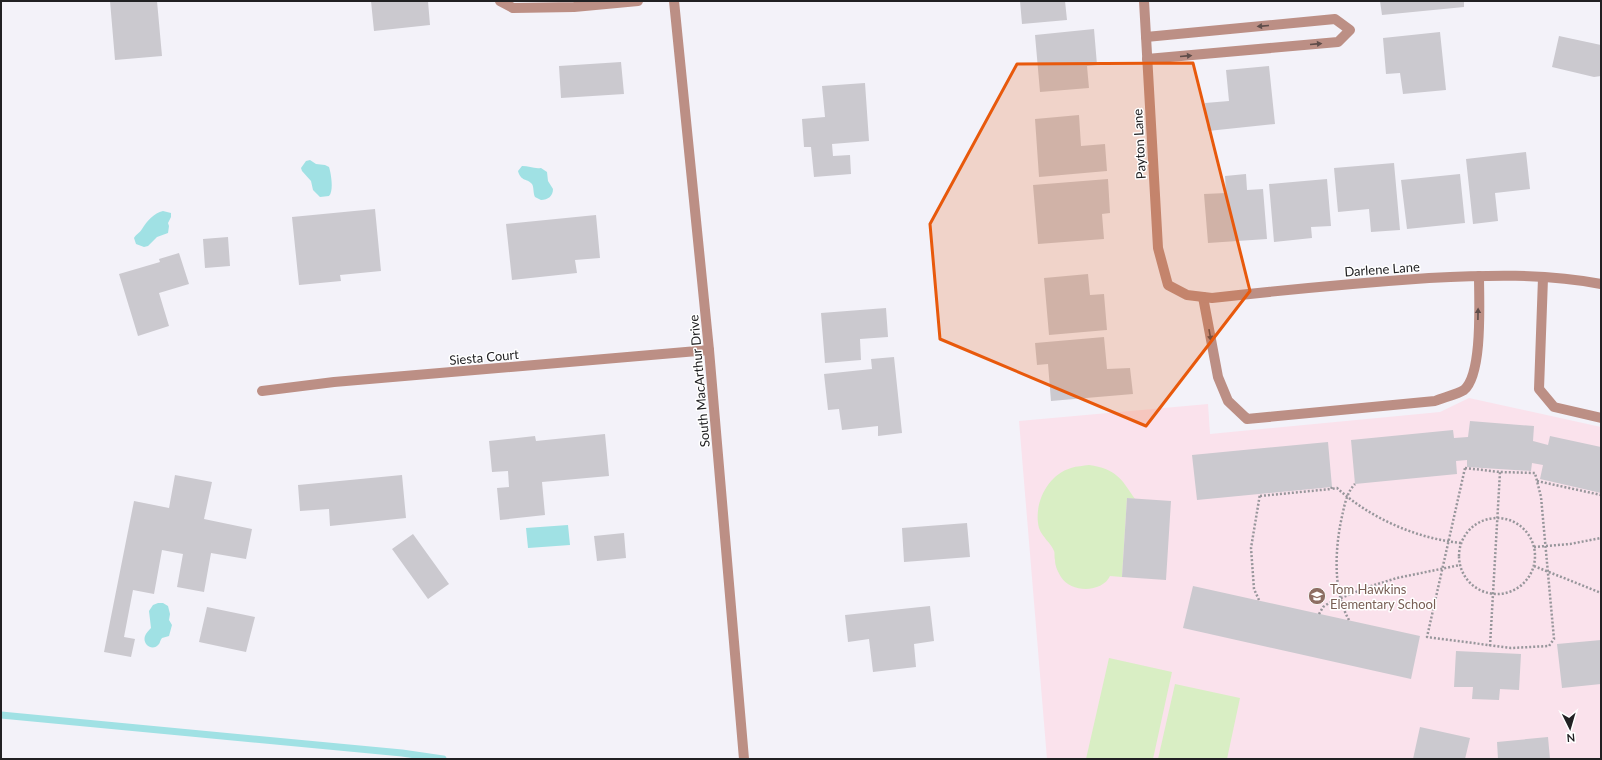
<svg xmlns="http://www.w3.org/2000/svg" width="1602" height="760" viewBox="0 0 1602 760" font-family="Lato,sans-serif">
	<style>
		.education { fill: #fae2ec }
		.green { fill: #d9eec4 }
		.water { fill: #a0e1e4 }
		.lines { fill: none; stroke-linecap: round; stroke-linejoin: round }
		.stream { stroke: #a0e1e4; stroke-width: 7 }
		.building { fill: #cbc9cf }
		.path { stroke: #97969b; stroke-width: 2.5; stroke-dasharray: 2 2; stroke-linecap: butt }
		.service { stroke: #bc8f85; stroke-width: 10 }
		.minor { stroke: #bc8f85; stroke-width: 10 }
		.tertiary { stroke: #bc8f85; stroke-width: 10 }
		.oneway { fill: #5f4d4a }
		.marked { fill: #e8590c; fill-opacity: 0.2; stroke: #e8590c; stroke-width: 3; stroke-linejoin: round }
		.labels { text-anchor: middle; stroke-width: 3; stroke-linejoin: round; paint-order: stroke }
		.street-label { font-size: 13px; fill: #212123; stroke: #fff }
		.education-label { font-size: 13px; fill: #785e54; stroke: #fff; text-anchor: start }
	</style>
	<rect width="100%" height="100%" fill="#f3f2f9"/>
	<path class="education" d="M1469,398L1601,427V759H1047L1019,421L1208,404L1210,434L1440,412Z"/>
	<path class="green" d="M1089,465C1116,469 1121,478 1135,499L1127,498L1122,577L1110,576C1102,593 1071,593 1061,577C1058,572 1055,566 1055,560C1054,557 1055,553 1054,551C1051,543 1042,537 1039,528C1033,505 1047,475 1071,468C1077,466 1083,466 1089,465Z
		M1109,658L1172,672L1153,759H1086Z
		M1175,684L1240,698L1227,759H1158Z"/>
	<path class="water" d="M310,160L316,164L325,165L329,167C331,173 334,191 329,196L320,197L313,190L311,181L302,171L301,168L306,161Z
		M522,166C529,166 534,169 541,168L547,172L548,181L553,189C553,196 548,200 541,200L535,197C533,193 534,187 532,184C527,178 521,182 518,171Z
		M163,211L171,213V217L168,223L169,226L168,233L157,237L148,246L144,247L136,244L134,238C136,234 140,233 142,229C147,221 154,213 163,211Z
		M568,525L570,545L528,548L526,528Z
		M158,603H163L168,606L170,614L169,620L172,625L169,636L162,638C160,640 160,643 159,644C153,652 142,645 145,636C146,633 149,630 151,628L149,611L153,605Z"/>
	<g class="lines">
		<path class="stream" d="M1,715L402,753L443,759"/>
	</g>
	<path class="building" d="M110,1H157L162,56L115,60Z
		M371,1H428L430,25L374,31Z
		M1020,1H1065L1067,20L1022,24Z
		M1380,1H1464V7L1382,15Z
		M1094,29L1097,65L1087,66L1089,88L1040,92L1035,35Z
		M1440,32L1446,90L1403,94L1400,73L1386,74L1383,38Z
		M1559,36L1601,45V76L1594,77L1552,67Z
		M621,62L624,94L561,98L559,66Z
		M1269,66L1275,124L1208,131L1205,103L1229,101L1226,70Z
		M865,83L869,141L832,144L833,156L850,155L851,174L814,177L811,147H804L802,119L825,117L822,86Z
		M1079,115L1081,146L1105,144L1107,171L1039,177L1035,119Z
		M1526,152L1530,189L1495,193L1498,221L1473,224L1466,159Z
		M1394,163L1400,230L1371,232L1369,209L1338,212L1334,168Z
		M1246,174L1247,190L1263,189L1267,239L1208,243L1204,194L1226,193L1225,176Z
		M1460,174L1465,223L1407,229L1401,180Z
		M1108,179L1110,213L1102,214L1104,239L1038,244L1033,185Z
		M1327,179L1331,226L1311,227L1312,238L1274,242L1269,184Z
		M375,209L381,271L340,275L341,281L299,285L292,217Z
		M596,215L600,258L575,260L577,273L512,280L506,224Z
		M228,237L230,266L205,268L203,239Z
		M179,253L189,284L159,293L169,326L138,336L119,274L160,262L159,259Z
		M1088,274L1090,295L1104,294L1107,330L1049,335L1044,278Z
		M886,308L888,337L860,339L861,360L825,363L821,313Z
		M1104,337L1107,369L1130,368L1133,394L1051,401L1048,364L1037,365L1035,343Z
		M894,357L902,433L878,436V426L842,430L839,409L828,410L824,374L872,369L871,359Z
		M1470,421L1534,426L1533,441L1548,445L1550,436L1601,447V493L1540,479L1543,465L1532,463L1531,471L1467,467V460L1456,461L1457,474L1355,484L1351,440L1453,430L1454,438L1468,437Z
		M605,434L609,476L542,482L545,515L500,520L497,488L509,487L508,471L492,472L489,441L535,436L536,441Z
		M1328,442L1332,487L1197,500L1192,455Z
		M175,475L212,482L204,519L252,529L246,559L211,553L204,592L177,587L183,554L162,550L154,594L133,590L124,637L135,639L131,657L104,652L134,501L169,508Z
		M402,475L406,518L330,526L329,509L300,511L298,485Z
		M1127,498L1171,501L1166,580L1122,577Z
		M967,523L970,557L904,562L902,528Z
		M624,533L626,558L597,561L594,536Z
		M413,534L449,584L428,599L392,549Z
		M1193,586L1420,636L1411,679L1183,628Z
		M930,606L934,641L914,644L916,667L873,672L869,639L848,642L845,615Z
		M207,607L255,617L246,652L199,642Z
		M1601,640V684L1562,688L1557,644Z
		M1456,651L1521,654L1519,690L1500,689L1499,700L1472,699L1473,687H1454Z
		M1420,727L1470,738L1465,759H1413Z
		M1548,737L1550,759H1498L1497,742Z"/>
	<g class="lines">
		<path class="path" d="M1465,468L1500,472L1535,473L1541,497L1554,639L1549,646L1511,648L1427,637Z
			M1537,481L1601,495
			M1332,487L1331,489L1337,488C1370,518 1417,539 1462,543
			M1260,496L1331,489
			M1459 556a38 38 0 1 1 76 0a38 38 0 1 1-76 0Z
			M1534,547L1570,544L1601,538
			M1534,566L1601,593
			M1259,600L1254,589L1251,548L1260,494
			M1319,614L1323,607L1329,603L1368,587L1397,578L1460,565
			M1349,620C1332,590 1335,545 1343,512C1345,502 1348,491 1355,484
			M1490,646L1500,472"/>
		<path class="service" d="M500,1L513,8L574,7L638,1
			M1146,37L1335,19L1350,30L1338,42L1147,59
			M1543,278L1539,389L1554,407L1601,418
			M1203,297L1218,377L1228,401L1247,419L1435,401C1442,398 1458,394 1464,390C1483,374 1479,301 1479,276"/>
		<path class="minor" d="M1144,1L1158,248L1168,285L1187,295L1212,298C1284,290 1357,283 1429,278C1486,275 1545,273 1601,284
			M262,391L334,382L709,350"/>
		<path class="tertiary" d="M674,1L709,350L744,759"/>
	</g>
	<defs><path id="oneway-solid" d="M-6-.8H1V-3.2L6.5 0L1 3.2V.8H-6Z"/></defs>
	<g class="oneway">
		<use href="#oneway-solid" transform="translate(1263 26) rotate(175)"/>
		<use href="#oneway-solid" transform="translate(1316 44) rotate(-5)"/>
		<use href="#oneway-solid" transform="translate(1186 56) rotate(-5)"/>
		<use href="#oneway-solid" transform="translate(1478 314) rotate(-89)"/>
		<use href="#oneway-solid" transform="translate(1210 335) rotate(80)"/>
	</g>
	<path class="marked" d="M1193,63L1250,291L1146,426L940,339L930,224L1017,64Z"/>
	<defs>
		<symbol id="school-disc" viewBox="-11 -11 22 22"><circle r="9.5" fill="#8d6e63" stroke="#fff"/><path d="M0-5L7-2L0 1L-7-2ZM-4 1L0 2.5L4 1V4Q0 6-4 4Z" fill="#fff"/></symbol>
	</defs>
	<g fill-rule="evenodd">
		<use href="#school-disc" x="1307" y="586" width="20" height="20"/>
	</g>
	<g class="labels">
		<g class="street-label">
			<text transform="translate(1139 144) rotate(-93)" y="5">Payton Lane</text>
			<text transform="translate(1382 269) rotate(-4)" y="5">Darlene Lane</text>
			<text transform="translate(484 357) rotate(-5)" y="5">Siesta Court</text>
			<text transform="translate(699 381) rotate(-95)" y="5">South MacArthur Drive</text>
		</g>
		<g class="education-label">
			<text x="1330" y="594">Tom Hawkins<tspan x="1330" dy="15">Elementary School</tspan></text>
		</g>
	</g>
	<rect width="1602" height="760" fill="none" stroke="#212123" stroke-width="4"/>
	<g transform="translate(1570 728) rotate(175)" stroke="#ffffff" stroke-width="3" paint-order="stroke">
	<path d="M0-3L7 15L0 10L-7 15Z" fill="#212123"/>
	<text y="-6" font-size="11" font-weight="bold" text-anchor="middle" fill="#212123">N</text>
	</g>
</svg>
